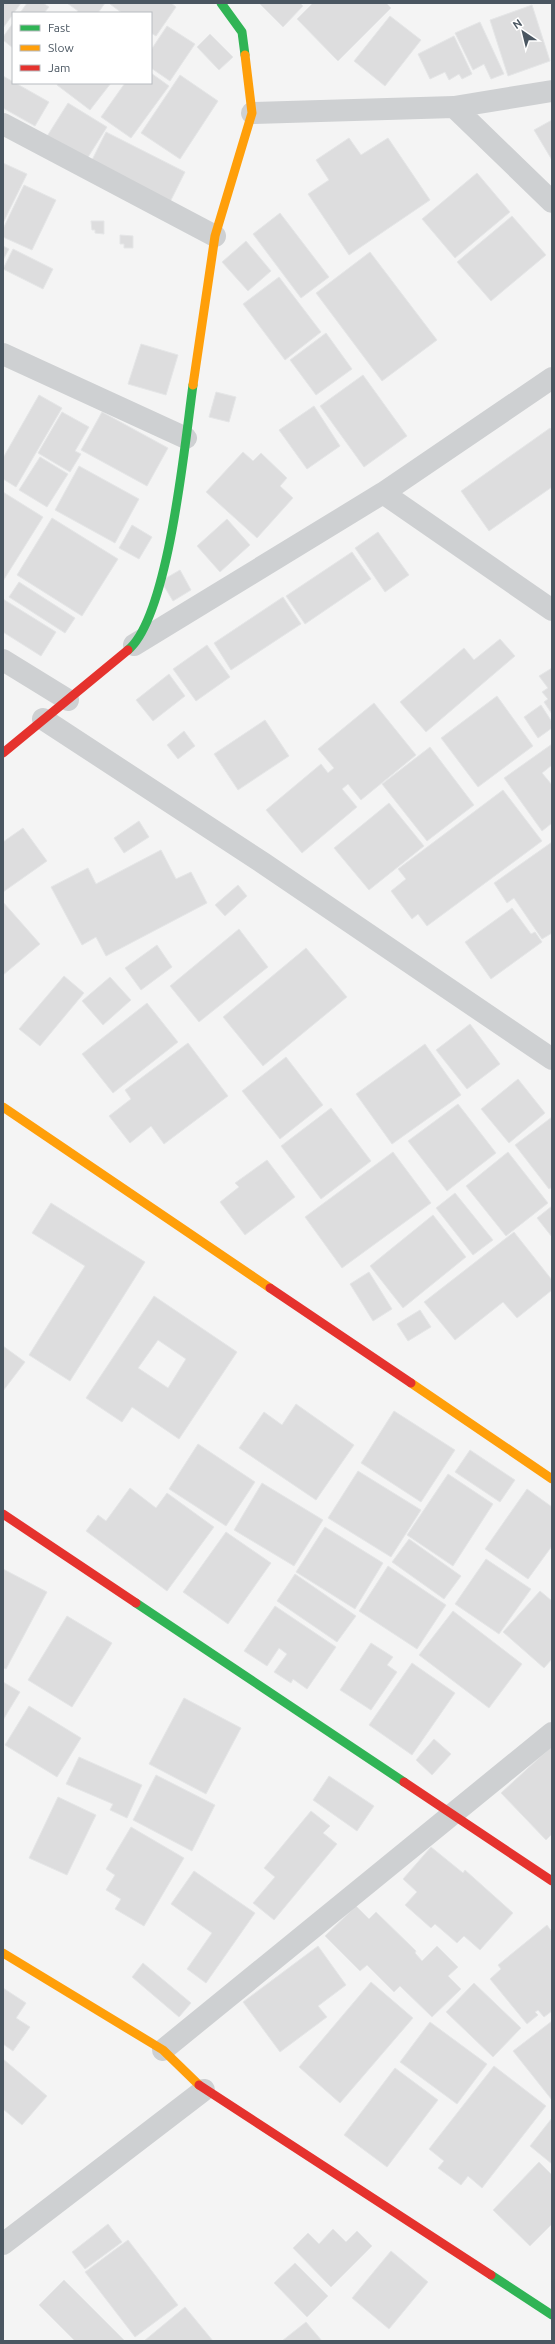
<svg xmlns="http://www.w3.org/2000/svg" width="555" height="2344" viewBox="0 0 555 2344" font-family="Ubuntu,sans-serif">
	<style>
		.building { fill: #ddddde; stroke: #e5e6e7; fill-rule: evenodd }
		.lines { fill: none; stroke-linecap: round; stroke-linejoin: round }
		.street { stroke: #ced0d2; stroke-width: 22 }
		.fast { stroke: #30b455; stroke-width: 9 }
		.slow { stroke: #ff9f0a; stroke-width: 9 }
		.jam { stroke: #e5322d; stroke-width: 9 }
	</style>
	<rect width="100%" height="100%" fill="#f4f4f4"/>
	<path class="building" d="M3,3H21L3,28Z
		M27,3H43L49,7L44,13H20Z
		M67,3H105L98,13H76L78,11Z
		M111,3H171L176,7L156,36L151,33V13H122L110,4Z
		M259,3H300L303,6L283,27Z
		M313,3H386L391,8L338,61L297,19Z
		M532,5L550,61L508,76L490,20Z
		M390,16L421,40L385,86L354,61Z
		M480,22L504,74L491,79L484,64L473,70L455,33Z
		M13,23V48L3,40V37Z
		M167,26L195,44L170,81L151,68V50Z
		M210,34L233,57L219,70L197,47Z
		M454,36L472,74L462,79L459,74L449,80L445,72L430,79L418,54Z
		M151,73L169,86L131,138L101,117L125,83H151Z
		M180,75L218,101L180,159L141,133Z
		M3,76L49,102L35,126L3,108Z
		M58,83H111L90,110L57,85Z
		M68,103L107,127L85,162L46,138Z
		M552,120V160L534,130Z
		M106,132L185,172L170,202L91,162Z
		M349,138L361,155L388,138L430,200L349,255L308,194L329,180L316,160Z
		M3,163L27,174L3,223Z
		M477,173L510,212L455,258L422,219Z
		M24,185L56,200L32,250L3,237V229Z
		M280,213L329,277L301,298L253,234Z
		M512,216L546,255L491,301L457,262Z
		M91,221H104V234L95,233V230H92Z
		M120,235L133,236V248H124V244H120Z
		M246,241L271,271L248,291L222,262Z
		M3,246L9,249L3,260Z
		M13,249L53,269L43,289L3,269Z
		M370,252L437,340L382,381L316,293Z
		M279,277L321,332L285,360L243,304Z
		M326,333L352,369L316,395L290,360Z
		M141,344L178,355L166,395L128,384Z
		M363,375L407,436L364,467L320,406Z
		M216,392L236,397L229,422L209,417Z
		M39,395L62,408L16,487L3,479V458Z
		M314,406L340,446L307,469L279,430Z
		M62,412L89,427L75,451L81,454L70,472L38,453Z
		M102,412L168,448L147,486L81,450Z
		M550,428L552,431V487L489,531L461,491Z
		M243,452L253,461L261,453L287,478L280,486L293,498L257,538L206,492Z
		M40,457L68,474L47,507L19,490Z
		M79,466L139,499L115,543L55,510Z
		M3,492L43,517L3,581Z
		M52,518L118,559L82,616L17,575Z
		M227,519L250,545L220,572L197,546Z
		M132,525L152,537L139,559L119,548Z
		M378,532L409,575L385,592L355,548Z
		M352,552L371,579L305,624L286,596Z
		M180,570L191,590L173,601L161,581Z
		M19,582L75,618L65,633L9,597Z
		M283,597L301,624L231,670L214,643Z
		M3,599L56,632L41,656L3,632Z
		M500,639L515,656L426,732L400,702L464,648L474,660Z
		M207,645L230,677L196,701L173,669Z
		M552,668V714L544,702L548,699L542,692L548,688L539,676Z
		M169,674L185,696L153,721L136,700Z
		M497,696L533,746L478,787L441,738Z
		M374,703L416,755L361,800L348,784L342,789L357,807L302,853L266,810L321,764L328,773L334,768L318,749Z
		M541,705L552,722V728L538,738L524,717Z
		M265,720L289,756L238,790L214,754Z
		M184,731L195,746L178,759L167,745Z
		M552,744V765L542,773L552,785V823L542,831L504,778Z
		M430,747L474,805L427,841L382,784Z
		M503,790L542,841L427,926L418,914L412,919L391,891L406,879L398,869Z
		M389,803L424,846L369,890L334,848Z
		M139,821L149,837L124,853L114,838Z
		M23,828L47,861L3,892V842Z
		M552,842V933L542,939L514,898L507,903L494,883Z
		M161,850L176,879L191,872L207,903L106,956L96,937L82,945L51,887L88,868L96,884Z
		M238,885L247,896L225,916L215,905Z
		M3,902L40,944L3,975Z
		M512,908L531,934L535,932L542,942L491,979L465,942Z
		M239,929L268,967L199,1022L170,986Z
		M157,945L172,967L141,990L125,968Z
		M306,948L347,997L263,1066L223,1017Z
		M64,976L84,993L40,1046L19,1029Z
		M110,977L131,1000L103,1025L82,1001Z
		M147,1003L178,1042L113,1093L82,1054Z
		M470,1024L500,1064L467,1089L436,1050Z
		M188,1043L228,1096L164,1144L151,1126L130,1143L109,1116L131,1099L125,1090Z
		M425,1044L461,1095L392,1144L356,1094Z
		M286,1057L323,1105L280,1139L242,1091Z
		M518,1079L545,1113L509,1143L481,1109Z
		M458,1104L496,1153L447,1191L408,1141Z
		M331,1108L371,1161L321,1199L281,1146Z
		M552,1117V1187L549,1189L515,1145Z
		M393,1152L431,1203L342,1268L305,1217Z
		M508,1152L548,1203L506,1236L466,1186Z
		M267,1160L295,1197L245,1235L220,1202L239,1187L235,1183Z
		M455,1193L493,1240L473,1255L436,1208Z
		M51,1203L145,1262L70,1381L29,1355L85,1266L32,1233Z
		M552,1206V1237L537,1218Z
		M433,1215L466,1257L403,1308L370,1266Z
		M514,1232L552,1280V1290L517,1318L503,1302L455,1340L424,1302Z
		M369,1272L392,1309L373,1321L350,1284Z
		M154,1296L237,1352L179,1439L132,1407L122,1422L86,1398ZM158,1340L186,1359L168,1388L138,1368Z
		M420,1310L431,1327L408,1341L397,1324Z
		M3,1346L25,1362L3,1391Z
		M296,1404L354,1445L316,1500L239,1448L264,1412L282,1425Z
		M394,1411L455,1450L421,1502L361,1463Z
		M198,1444L255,1482L226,1526L169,1489Z
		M470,1450L515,1480L500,1502L455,1472Z
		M358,1471L421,1510L391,1557L328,1518Z
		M448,1474L493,1504L453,1566L407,1535Z
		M262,1483L323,1520L294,1566L234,1530Z
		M130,1488L156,1508L167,1493L214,1527L167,1591L86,1531L98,1515L106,1521Z
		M527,1489L552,1507V1546L528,1579L485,1549Z
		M325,1527L383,1563L355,1609L296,1572Z
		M226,1532L271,1563L228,1624L183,1592Z
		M409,1539L461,1576L444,1599L392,1562Z
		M486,1559L531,1589L499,1634L455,1604Z
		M388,1566L446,1605L417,1649L359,1611Z
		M3,1569L47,1592L6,1669L3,1668Z
		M295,1574L356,1616L337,1642L277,1601Z
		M540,1591L552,1601V1659L544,1668L503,1632Z
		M275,1606L336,1647L307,1689L293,1679L291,1683L274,1672L287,1654L279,1648L267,1666L244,1651Z
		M453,1611L522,1664L489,1708L419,1655Z
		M67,1616L112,1643L72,1707L28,1680Z
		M371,1643L393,1657L387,1665L397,1672L371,1710L340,1690Z
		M412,1663L455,1693L412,1755L369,1725Z
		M3,1682L20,1692L3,1720Z
		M184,1698L241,1728L206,1794L149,1764Z
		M29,1706L81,1738L57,1777L5,1745Z
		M434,1739L451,1754L432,1775L416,1760Z
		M552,1746V1834L546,1840L501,1793Z
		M79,1757L142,1785L127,1818L110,1810L113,1804L66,1784Z
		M156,1775L215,1805L192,1851L133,1820Z
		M329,1776L374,1806L357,1831L313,1800Z
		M58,1797L96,1815L67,1875L29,1858Z
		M311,1811L330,1826L323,1833L337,1844L274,1920L253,1903L275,1877L264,1868Z
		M131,1827L184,1858L144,1926L115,1909L121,1899L106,1890L115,1875L106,1869Z
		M431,1847L463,1873L465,1870L513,1913L480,1950L464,1936L457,1943L435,1924L431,1928L405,1905L417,1892L403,1879Z
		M194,1871L255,1913L206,1983L187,1969L212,1933L171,1904Z
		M356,1906L369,1919L376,1912L416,1951L415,1953L422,1961L437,1946L458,1967L448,1976L461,1989L432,2017L400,1986L394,1992L367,1965L360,1971L325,1936Z
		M547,1925L552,1932V2011L544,2017L538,2010L535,2012L538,2015L527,2024L490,1979L501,1969L498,1965Z
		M318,1946L346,1985L318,2006L327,2017L280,2052L243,2002Z
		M143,1963L191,2003L179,2017L132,1977Z
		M371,1982L413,2018L340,2103L299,2067Z
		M474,1983L521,2028L493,2057L446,2012Z
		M3,1988L26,2003L16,2018L30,2027L13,2051L3,2044Z
		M552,2021V2100L513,2051Z
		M430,2022L487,2064L457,2104L400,2062Z
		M3,2059L47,2096L22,2125L3,2109Z
		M494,2066L546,2106L482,2188L468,2176L461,2185L438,2168L444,2161L429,2149Z
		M395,2068L438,2100L387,2167L344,2135Z
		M552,2118V2164L530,2146Z
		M539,2162L552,2175V2224L530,2246L493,2210Z
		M108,2224L122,2242L85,2269L72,2252Z
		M333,2229L346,2242L357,2231L372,2246L331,2287L293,2248L308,2233L319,2244Z
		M128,2240L178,2305L135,2337L85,2272Z
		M391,2251L428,2282L389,2329L352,2298Z
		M295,2263L328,2296L307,2317L274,2283Z
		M64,2280L125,2341H75L39,2305Z
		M185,2307L213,2341H144Z
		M306,2322L322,2341H282Z"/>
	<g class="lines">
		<path class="street" d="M454,107L552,202
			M252,113L454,107L552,91
			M3,124L215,236
			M3,354L186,438
			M383,493L552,610
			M134,645L383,493L552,378
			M3,660L68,700
			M43,719L263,863L552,1059
			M163,2050L552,1733
			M3,2244L204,2090"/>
		<path class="fast" d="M221,3L242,32L245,55
			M128,650C169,616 185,441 193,385
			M136,1603L404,1782
			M491,2275L552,2315"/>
		<path class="slow" d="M193,385L215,236L252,113L245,55
			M3,1107L270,1288
			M411,1383L552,1479
			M3,1953L163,2050L199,2085"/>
		<path class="jam" d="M3,753L128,650
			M270,1288L411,1383
			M3,1514L136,1603
			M404,1782L552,1881
			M199,2085L491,2275"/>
	</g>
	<rect width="555" height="2344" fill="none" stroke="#4a5661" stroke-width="8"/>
	<rect x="12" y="12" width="140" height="72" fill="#ffffff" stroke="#b7bbc0"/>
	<rect x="20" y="25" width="20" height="6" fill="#30b455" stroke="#b7bbc0"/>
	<text x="48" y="32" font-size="12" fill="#4a5661">Fast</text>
	<rect x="20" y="45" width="20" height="6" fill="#ff9f0a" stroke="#b7bbc0"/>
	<text x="48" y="52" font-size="12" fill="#4a5661">Slow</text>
	<rect x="20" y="65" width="20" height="6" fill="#e5322d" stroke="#b7bbc0"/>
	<text x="48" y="72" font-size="12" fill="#4a5661">Jam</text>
	<g transform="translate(523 32) rotate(325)" stroke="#ffffff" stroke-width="3" paint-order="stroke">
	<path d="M0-3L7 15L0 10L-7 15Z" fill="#4a5661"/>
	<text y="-6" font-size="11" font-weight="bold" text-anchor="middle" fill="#4a5661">N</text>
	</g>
</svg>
